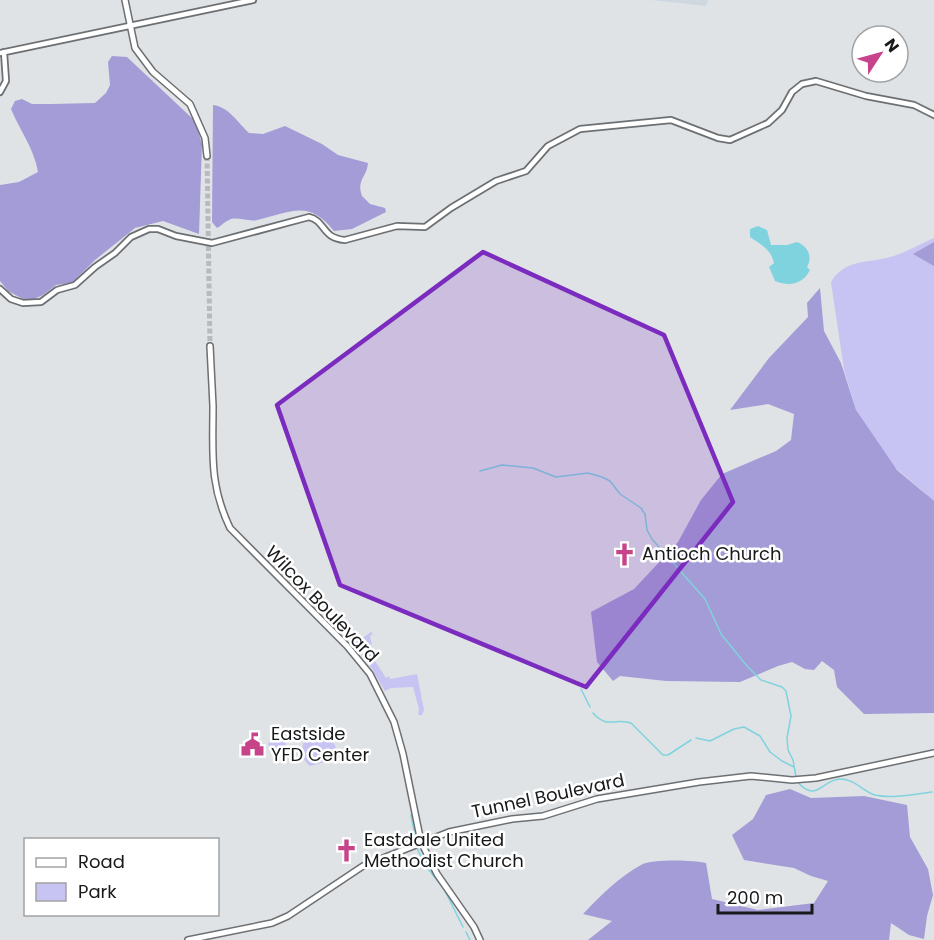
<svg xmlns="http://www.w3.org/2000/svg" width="934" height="940" viewBox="0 0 934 940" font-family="Poppins,sans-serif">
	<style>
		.built { fill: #cfd8e1 }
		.green { fill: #c7c3f2 }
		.forest { fill: #a39cd6 }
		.water { fill: #7fd3de }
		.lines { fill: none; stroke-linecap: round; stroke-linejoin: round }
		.stream { stroke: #7fd3de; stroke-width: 1.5 }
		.secondary-tunnel { stroke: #b7bbbd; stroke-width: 5; stroke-dasharray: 5 2.5; stroke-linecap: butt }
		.tertiary-casing { stroke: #6d7073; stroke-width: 8 }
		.secondary-casing { stroke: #6d7073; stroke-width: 8 }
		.tertiary { stroke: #fff; stroke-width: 4.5 }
		.secondary { stroke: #fff; stroke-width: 5 }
		.marked { fill: #7b2cbf; fill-opacity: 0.2; stroke: #7b2cbf; stroke-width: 4.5; stroke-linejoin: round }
		.labels { text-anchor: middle; stroke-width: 5; stroke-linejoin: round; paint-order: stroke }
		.poi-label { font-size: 18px; fill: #18191a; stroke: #fff; text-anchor: start }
		.street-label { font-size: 18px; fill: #18191a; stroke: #fff }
	</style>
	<rect width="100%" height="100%" fill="#dfe3e6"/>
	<path class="built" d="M651,0H708L706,6Z"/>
	<path class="green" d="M934,238V518L925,493L877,452L856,410L844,370L831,282C846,258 866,264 890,257C905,253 920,244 934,238Z
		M371,632L373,634L370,636L375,661L386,678L389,676L390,679L417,674L424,710L422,715H418L419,709L413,687L391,688L385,691L366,659L355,648V643Z
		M316,729C331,729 333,744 340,755L339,758L310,766C296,756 302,737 316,729Z
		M285,741L287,749L270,752L268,743Z"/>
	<path class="forest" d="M112,56L127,57L195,121L202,144L199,234L163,221L135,228L95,260L72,283L56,285L43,295L34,299H23L8,291L0,281V185L19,182L38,172C34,148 20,131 11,109L15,101L22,99L32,104H51L95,103L106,93L110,85L108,62Z
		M213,105C229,107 238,123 249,133L263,134L285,126L322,144L338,155L368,163C367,177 356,180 362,196L370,204L385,208L386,212L352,229L334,231C309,199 291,212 257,220C248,222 236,216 229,220C224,222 221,226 217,228L212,222Z
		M934,242V266L913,254Z
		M820,288L824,331L841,363L856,410L897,470L934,501V713L864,714L837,687L834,670L822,661L814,670L805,669L792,662L778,666L740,682L666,681L620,676L613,681L597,662L591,612L634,589L678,542L701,500L722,474L776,451L791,440L794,414L768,404L730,410L769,358L808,317L807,303Z
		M790,789L811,798L864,796L907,805L910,837L928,869L933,895L927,916L924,939L909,935L891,923L889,940H588L612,921L583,914C600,896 619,877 641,865C652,859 693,860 706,863L712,899L758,910L814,903L828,881L811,876L794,868L744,860L732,835L753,819L766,795Z"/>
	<path class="water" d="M758,226L767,230L771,245H787L797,242C808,246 813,257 807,267L810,270C803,284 790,287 775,281L769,267L774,263C771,249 760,244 750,237V229Z"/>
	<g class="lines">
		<path class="stream" d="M480,471L502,465L533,468L556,477L588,473L602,477L610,481L620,494L641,508L645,514L647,530L652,539L705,599L721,634L747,666L761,680L782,687L786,691L791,716L787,738L788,750L793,760L796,777
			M581,689L590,707
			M593,713C608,730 616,717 631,723L663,755H668L691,740
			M696,738L710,741L734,729L744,727L760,736L770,752L782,761L794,767
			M797,781C816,805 823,778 841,779C855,779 863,792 875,795C893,799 914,794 932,792
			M411,815L416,841
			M417,848L425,865L444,889L463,927
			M466,932L470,940"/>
		<path class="secondary-tunnel" d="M207,156L210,346"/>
		<defs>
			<path id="tertiary" d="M0,53L253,0
				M0,92L6,81L4,52
				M0,289L11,299L23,303L41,302L57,290L75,285L95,267L115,253L131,237L149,229H158L176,236L212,243L309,217C326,221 321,238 345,240L397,226L425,227L451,208L496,181L526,171L548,146L580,129L671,120L718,138L730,140L768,123L782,110L792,92L802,84L816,81L866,96L914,105L934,115"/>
			<path id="secondary" d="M125,0L135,48L153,72L190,104L205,138L207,156
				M210,346C211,366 212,386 213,406C213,453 209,484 230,528L347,646L370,674L394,722L403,754L421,842L437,874L474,927L480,940
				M188,940L272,923L288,916L363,866L449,832L512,819L543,816L597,799L699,782L751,776L792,780L816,778L934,753"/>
		</defs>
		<use href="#tertiary" class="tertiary-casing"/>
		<use href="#secondary" class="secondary-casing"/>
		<use href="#tertiary" class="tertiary"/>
		<use href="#secondary" class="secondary"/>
	</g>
	<path class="marked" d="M483,252L664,335L733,502L586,687L340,585L277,405Z"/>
	<defs>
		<symbol id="church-bare" viewBox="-9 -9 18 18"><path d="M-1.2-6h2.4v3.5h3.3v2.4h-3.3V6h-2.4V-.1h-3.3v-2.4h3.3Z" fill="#c8448a" stroke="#fff" stroke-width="2.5" paint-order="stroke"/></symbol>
		<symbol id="civic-bare" viewBox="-9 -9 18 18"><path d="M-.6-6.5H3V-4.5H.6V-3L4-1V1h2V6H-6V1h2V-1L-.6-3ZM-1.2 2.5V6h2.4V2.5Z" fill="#c8448a" stroke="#fff" stroke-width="2.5" paint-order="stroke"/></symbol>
	</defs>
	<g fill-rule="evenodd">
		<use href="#church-bare" x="608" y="538" width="33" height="33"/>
		<use href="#civic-bare" x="236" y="728" width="33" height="33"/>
		<use href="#church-bare" x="330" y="834" width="33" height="33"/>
	</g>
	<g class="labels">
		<g class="poi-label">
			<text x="642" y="560">Antioch Church</text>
			<text x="271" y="740">Eastside<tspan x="271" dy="21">YFD Center</tspan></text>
			<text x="364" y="846">Eastdale United<tspan x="364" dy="21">Methodist Church</tspan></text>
		</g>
		<g class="street-label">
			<text transform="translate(322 604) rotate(46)" y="6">Wilcox Boulevard</text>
			<text transform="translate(548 796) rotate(-12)" y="6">Tunnel Boulevard</text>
		</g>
	</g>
	<rect x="24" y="838" width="195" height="78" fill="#ffffff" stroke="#a3a3a3" stroke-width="1.5"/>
	<rect x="36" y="858" width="30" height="9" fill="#ffffff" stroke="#a3a3a3" stroke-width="1.5"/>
	<text x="78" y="868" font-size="18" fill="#18191a">Road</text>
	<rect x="36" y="883" width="30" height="18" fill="#c7c3f2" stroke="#a3a3a3" stroke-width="1.5"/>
	<text x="78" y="898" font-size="18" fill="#18191a">Park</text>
	<g transform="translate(880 54) rotate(54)"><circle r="28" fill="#ffffff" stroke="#a3a3a3" stroke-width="1.5"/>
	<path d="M0-4.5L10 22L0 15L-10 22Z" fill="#c8448a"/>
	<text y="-9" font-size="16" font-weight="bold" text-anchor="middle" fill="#18191a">N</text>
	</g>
	<path d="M718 904v9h94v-9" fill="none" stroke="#18191a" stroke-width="3"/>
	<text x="727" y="904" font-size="18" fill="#18191a" stroke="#ffffff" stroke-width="4.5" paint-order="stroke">200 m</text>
</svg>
